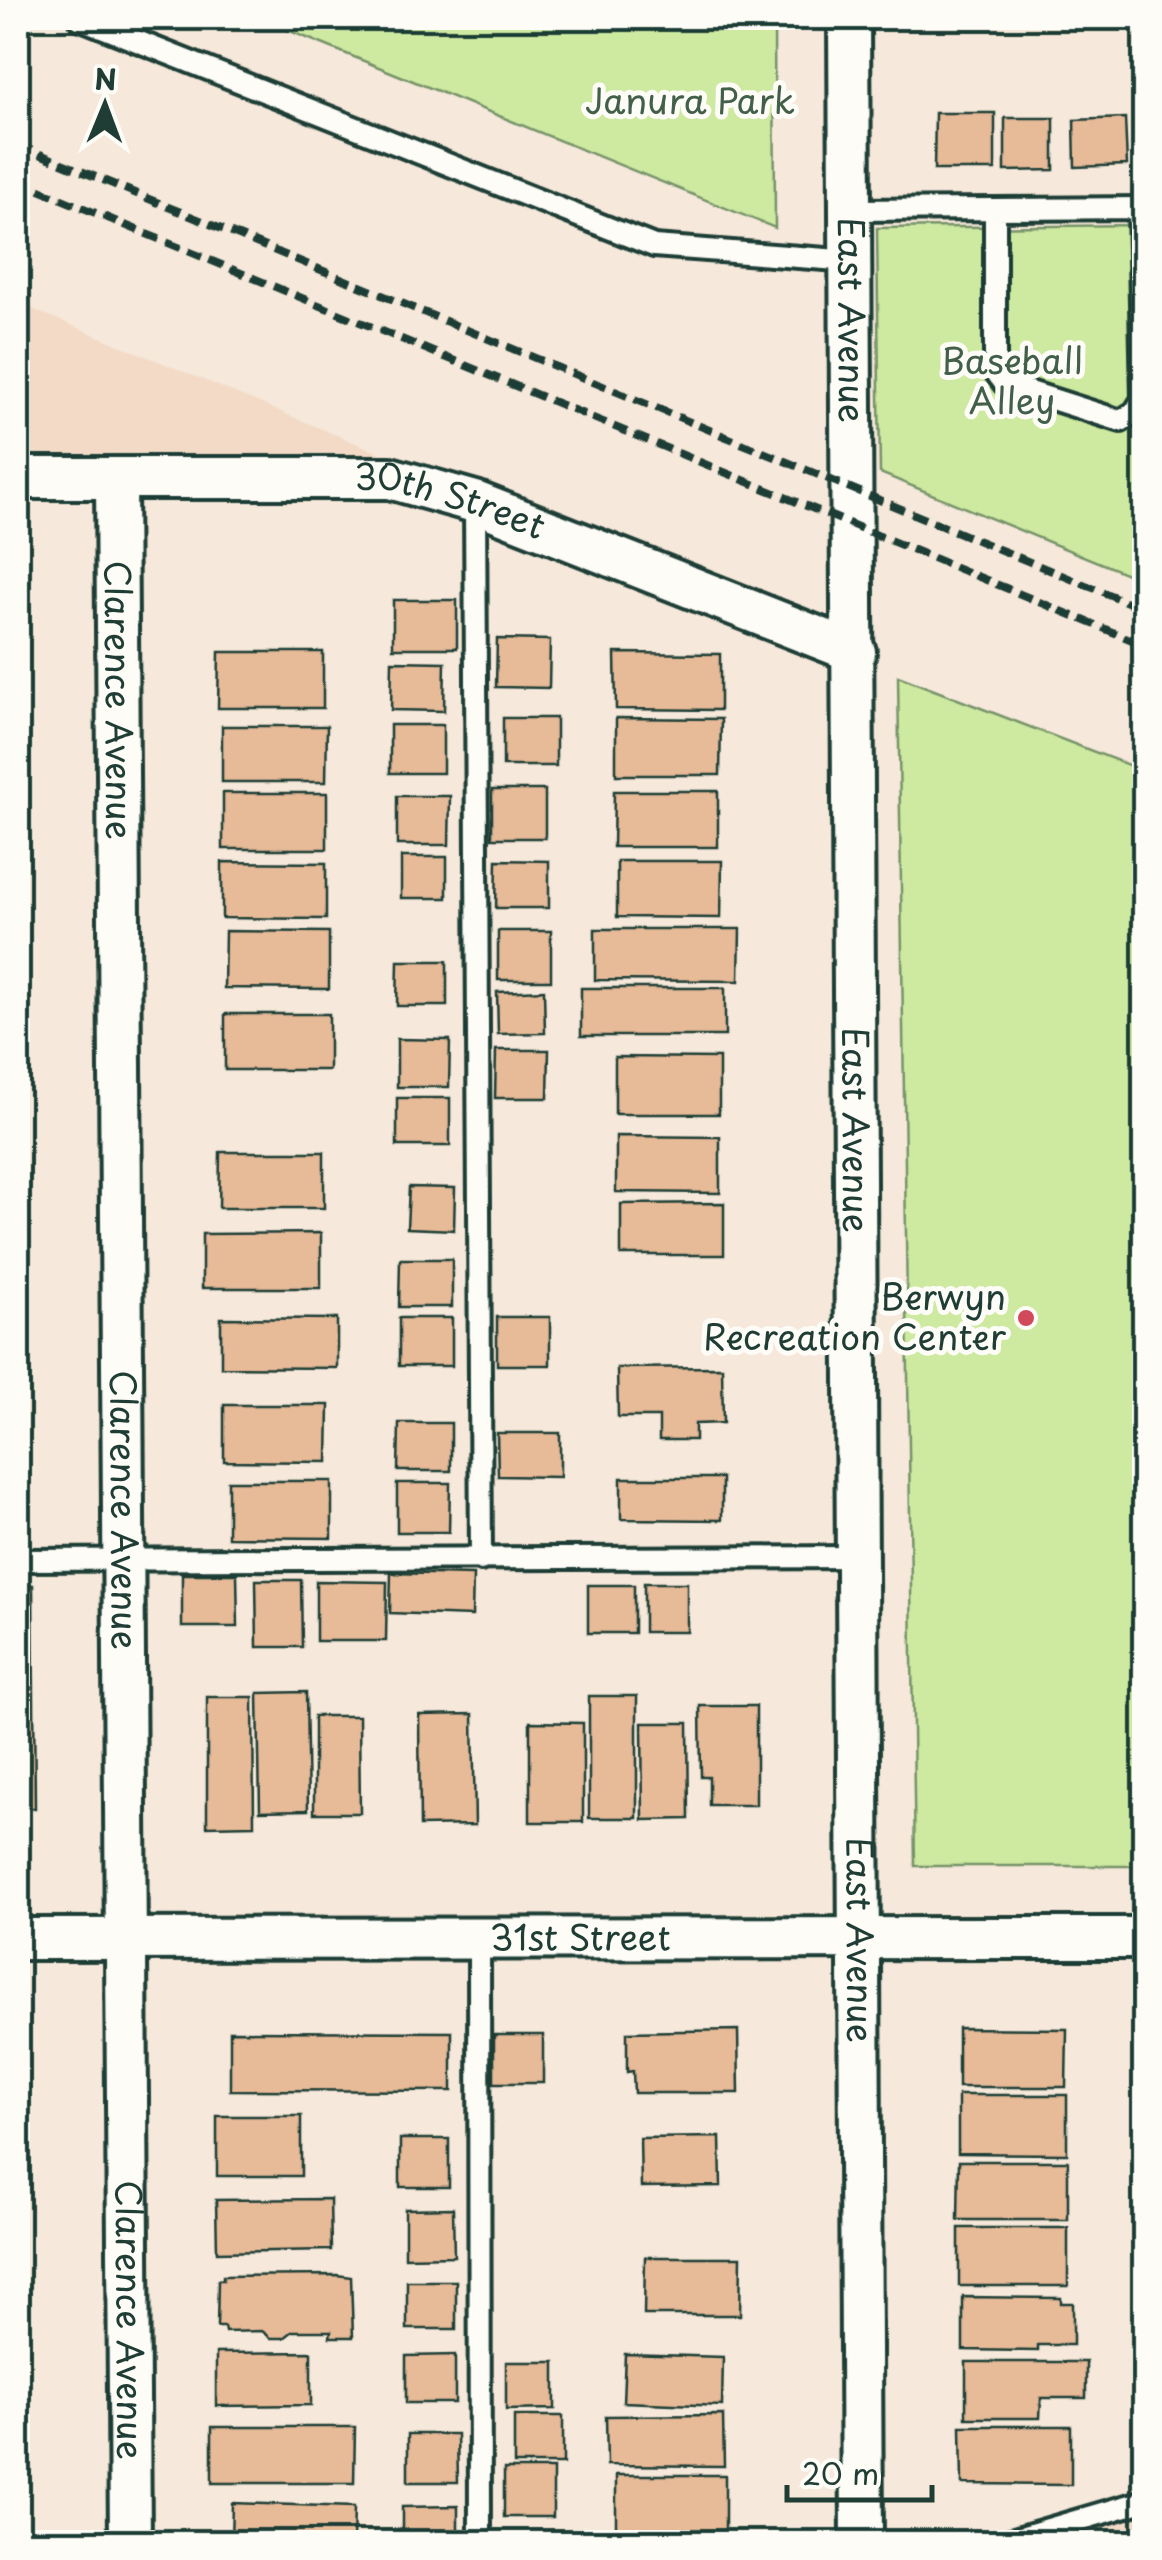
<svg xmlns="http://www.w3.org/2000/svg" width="1162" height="2560" viewBox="0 0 1162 2560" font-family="'Playpen Sans',sans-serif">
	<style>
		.built { fill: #f2dac6 }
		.green { fill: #cee9a0; stroke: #76936a; stroke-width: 2.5 }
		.building { fill: #e7ba98; stroke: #1f3d34; stroke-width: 2.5 }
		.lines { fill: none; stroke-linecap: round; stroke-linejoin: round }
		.lane-casing { stroke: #1f3d34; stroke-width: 28 }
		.street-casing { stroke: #1f3d34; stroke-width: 48 }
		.lane { stroke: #fdfcf7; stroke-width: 20 }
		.street { stroke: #fdfcf7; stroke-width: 40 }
		.rail { stroke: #1f3d34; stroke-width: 8; stroke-dasharray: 15 8; stroke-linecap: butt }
		.poi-dot { fill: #d1495b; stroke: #fdfcf7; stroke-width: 4 }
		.labels { text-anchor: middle; stroke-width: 10; stroke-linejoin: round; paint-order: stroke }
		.park-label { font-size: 35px; fill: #425f4a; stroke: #fdfcf7 }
		.street-label { font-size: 35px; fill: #1f3d34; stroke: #fdfcf7 }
		.poi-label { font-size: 35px; fill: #1f3d34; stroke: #fdfcf7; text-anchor: end }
	</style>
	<rect width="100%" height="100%" fill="#f6e8da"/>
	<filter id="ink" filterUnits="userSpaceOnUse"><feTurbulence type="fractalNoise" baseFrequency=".01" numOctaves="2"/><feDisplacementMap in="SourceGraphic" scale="20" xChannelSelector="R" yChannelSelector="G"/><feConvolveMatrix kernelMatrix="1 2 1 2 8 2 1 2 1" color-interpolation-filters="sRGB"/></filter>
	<g filter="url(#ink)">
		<path class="built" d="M18,303L394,459L18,461Z
			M1144,2487V2542H965Z"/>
		<path class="green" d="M258,18H774L775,228Z
			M1144,225V581L880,473L877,228Z
			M898,676L1144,771V1866H915Z"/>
		<path class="building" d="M935,113H995V170H934Z
			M1005,118H1054V170L1005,171Z
			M1125,118L1127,165L1075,167L1074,120Z
			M393,600H457V648H393Z
			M497,639L550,640L549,688L496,687Z
			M219,652H323V708H218Z
			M615,653L720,654V710L616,709Z
			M392,661L445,662L444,711L391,710Z
			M503,718H556V766H503Z
			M616,718L721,719L720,775H616Z
			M390,725H443V773H390Z
			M222,726H327L326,782H222Z
			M492,790H545V838H492Z
			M614,791H718V847H613Z
			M223,793H327V849H223Z
			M397,796H450L449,845H397Z
			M401,857H447V898H401Z
			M497,860L549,861V908H496Z
			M617,861H722L721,918L617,917Z
			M222,862L326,863V919L222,918Z
			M595,929H740L739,981L595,980Z
			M225,931L329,932V989L224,988Z
			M498,931H551V980H498Z
			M398,961H447V1006H397Z
			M581,988H725V1036H581Z
			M544,990L545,1033L498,1034L497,992Z
			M225,1014H329V1070H225Z
			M397,1039L450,1040L449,1087H397Z
			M496,1050H549L548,1098H495Z
			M615,1057L719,1058V1114H615Z
			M397,1098H450V1146H397Z
			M616,1136L720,1137V1193L616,1192Z
			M220,1152H324V1208H219Z
			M409,1187L455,1188L454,1230L407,1228Z
			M724,1203V1255H621V1204Z
			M321,1233V1288H202V1234Z
			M18,1259H23L22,1310H18Z
			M400,1259H452V1307H399Z
			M497,1317H550V1365H497Z
			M221,1318L337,1319V1368L221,1367Z
			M399,1318H452V1366H399Z
			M722,1367L723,1423L695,1424V1440H659V1417H618L617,1368Z
			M224,1405H329L328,1462L224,1461Z
			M399,1423H451V1471H398Z
			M497,1433H560V1477L498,1476Z
			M621,1478H722V1520L621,1519Z
			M228,1481H332V1538L228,1537Z
			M397,1483H450L449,1532H397Z
			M391,1573L473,1575L472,1616L390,1613Z
			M182,1574H237L238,1627H182Z
			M256,1580H301L302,1647H257Z
			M316,1581L387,1582L386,1641H316Z
			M644,1583H687V1632H644Z
			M18,1585H33L35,1808H18Z
			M588,1585H634V1633H588Z
			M306,1692L308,1810L260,1811L258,1693Z
			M589,1696H637V1818H589Z
			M207,1697H253L254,1825L207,1826Z
			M700,1706H756V1805H709V1777H701Z
			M473,1714L475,1825L420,1826L419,1715Z
			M314,1716H359L360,1813H314Z
			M530,1722L583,1723V1822H530Z
			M642,1723H688L689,1819L643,1820Z
			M958,2028L1067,2029L1066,2087H958Z
			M738,2030L739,2093H634L633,2071L627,2072V2032Z
			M230,2031L452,2032V2091L230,2090Z
			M494,2035H543V2083H494Z
			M958,2095H1067V2154L958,2153Z
			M217,2116H301V2176H217Z
			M720,2137L721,2186L641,2187L640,2138Z
			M400,2139H449V2187H400Z
			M959,2161H1068V2220H958Z
			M330,2199L331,2250L217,2252L216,2200Z
			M453,2208L454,2256L405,2257V2209Z
			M959,2228H1068V2286H959Z
			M645,2257H741L740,2315H644Z
			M337,2275L351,2277L353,2337H330L331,2331H293L284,2338H271L262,2331L225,2332L224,2327H217L218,2280H223V2276Z
			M407,2281H456V2329H407Z
			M963,2297L1061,2298V2303H1073V2345H1038V2351L963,2350Z
			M311,2352V2405L216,2406V2353Z
			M625,2354L723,2357L722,2406L623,2402Z
			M455,2355V2403H406V2356Z
			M506,2362H555V2409L506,2410Z
			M966,2362H1086V2398H1041L1040,2418H966Z
			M723,2415L724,2466L607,2465L606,2416Z
			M514,2416H563V2464H514Z
			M961,2426H1071V2485L962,2484Z
			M212,2427H355L354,2483H212Z
			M408,2434H457L458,2482H408Z
			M504,2469H553V2517H504Z
			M616,2475H725V2534H616Z
			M232,2503L354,2507L353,2542H231Z
			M458,2506V2542H402V2507Z"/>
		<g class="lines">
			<defs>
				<path id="lane" d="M79,18L654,246L852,261
					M851,210L1144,208
					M995,210V371L1005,384L1121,421L1135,412L1143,399L1139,208
					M475,502L481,1560
					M18,1560L858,1557
					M479,1939L480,2542
					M1004,2542L1144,2501"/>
				<g id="street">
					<path id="s1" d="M849,18L862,2542"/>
					<path id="s2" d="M18,478H390L475,502L855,652"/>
					<path id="s3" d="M116,478L130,2542"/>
					<path id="s4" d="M18,1939L1144,1938"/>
				</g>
			</defs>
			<use href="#lane" class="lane-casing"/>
			<use href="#street" class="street-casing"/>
			<use href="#lane" class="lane"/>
			<use href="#street" class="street"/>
			<path class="rail" d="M18,145L1144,609
				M18,181L1144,645"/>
		</g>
	</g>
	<circle class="poi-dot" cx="1026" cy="1318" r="10"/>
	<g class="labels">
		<g class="park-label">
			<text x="690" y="114">Janura Park</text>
			<text x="1012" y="374">Baseball<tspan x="1012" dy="40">Alley</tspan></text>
		</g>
		<g class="street-label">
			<text dy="12" stroke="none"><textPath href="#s1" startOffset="302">East Avenue</textPath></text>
			<text dy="12" stroke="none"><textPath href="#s2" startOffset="435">30th Street</textPath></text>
			<text dy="12" stroke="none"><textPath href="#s3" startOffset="222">Clarence Avenue</textPath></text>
			<text dy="12" stroke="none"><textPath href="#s1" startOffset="1112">East Avenue</textPath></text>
			<text dy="12" stroke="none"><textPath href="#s3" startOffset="1032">Clarence Avenue</textPath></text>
			<text dy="12" stroke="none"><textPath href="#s4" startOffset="562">31st Street</textPath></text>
			<text dy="12" stroke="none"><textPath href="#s1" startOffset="1922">East Avenue</textPath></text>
			<text dy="12" stroke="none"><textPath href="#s3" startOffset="1842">Clarence Avenue</textPath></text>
		</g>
		<g class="poi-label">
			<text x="1006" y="1310">Berwyn<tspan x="1006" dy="40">Recreation Center</tspan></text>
		</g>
	</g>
	<rect width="1162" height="2560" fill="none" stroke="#fdfcf7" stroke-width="60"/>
	<rect x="30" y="30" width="1102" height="2500" fill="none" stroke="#1f3d34" stroke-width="4" filter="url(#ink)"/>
	<g transform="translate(105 105) rotate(1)" stroke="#fdfcf7" stroke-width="8" paint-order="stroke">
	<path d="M0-8L18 38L0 25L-18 38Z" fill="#1f3d34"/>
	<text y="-15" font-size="28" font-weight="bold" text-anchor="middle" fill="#1f3d34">N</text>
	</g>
	<path d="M787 2485v15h145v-15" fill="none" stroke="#1f3d34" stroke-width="5"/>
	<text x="802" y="2485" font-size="30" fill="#1f3d34" stroke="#fdfcf7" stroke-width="8" paint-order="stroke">20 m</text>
</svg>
